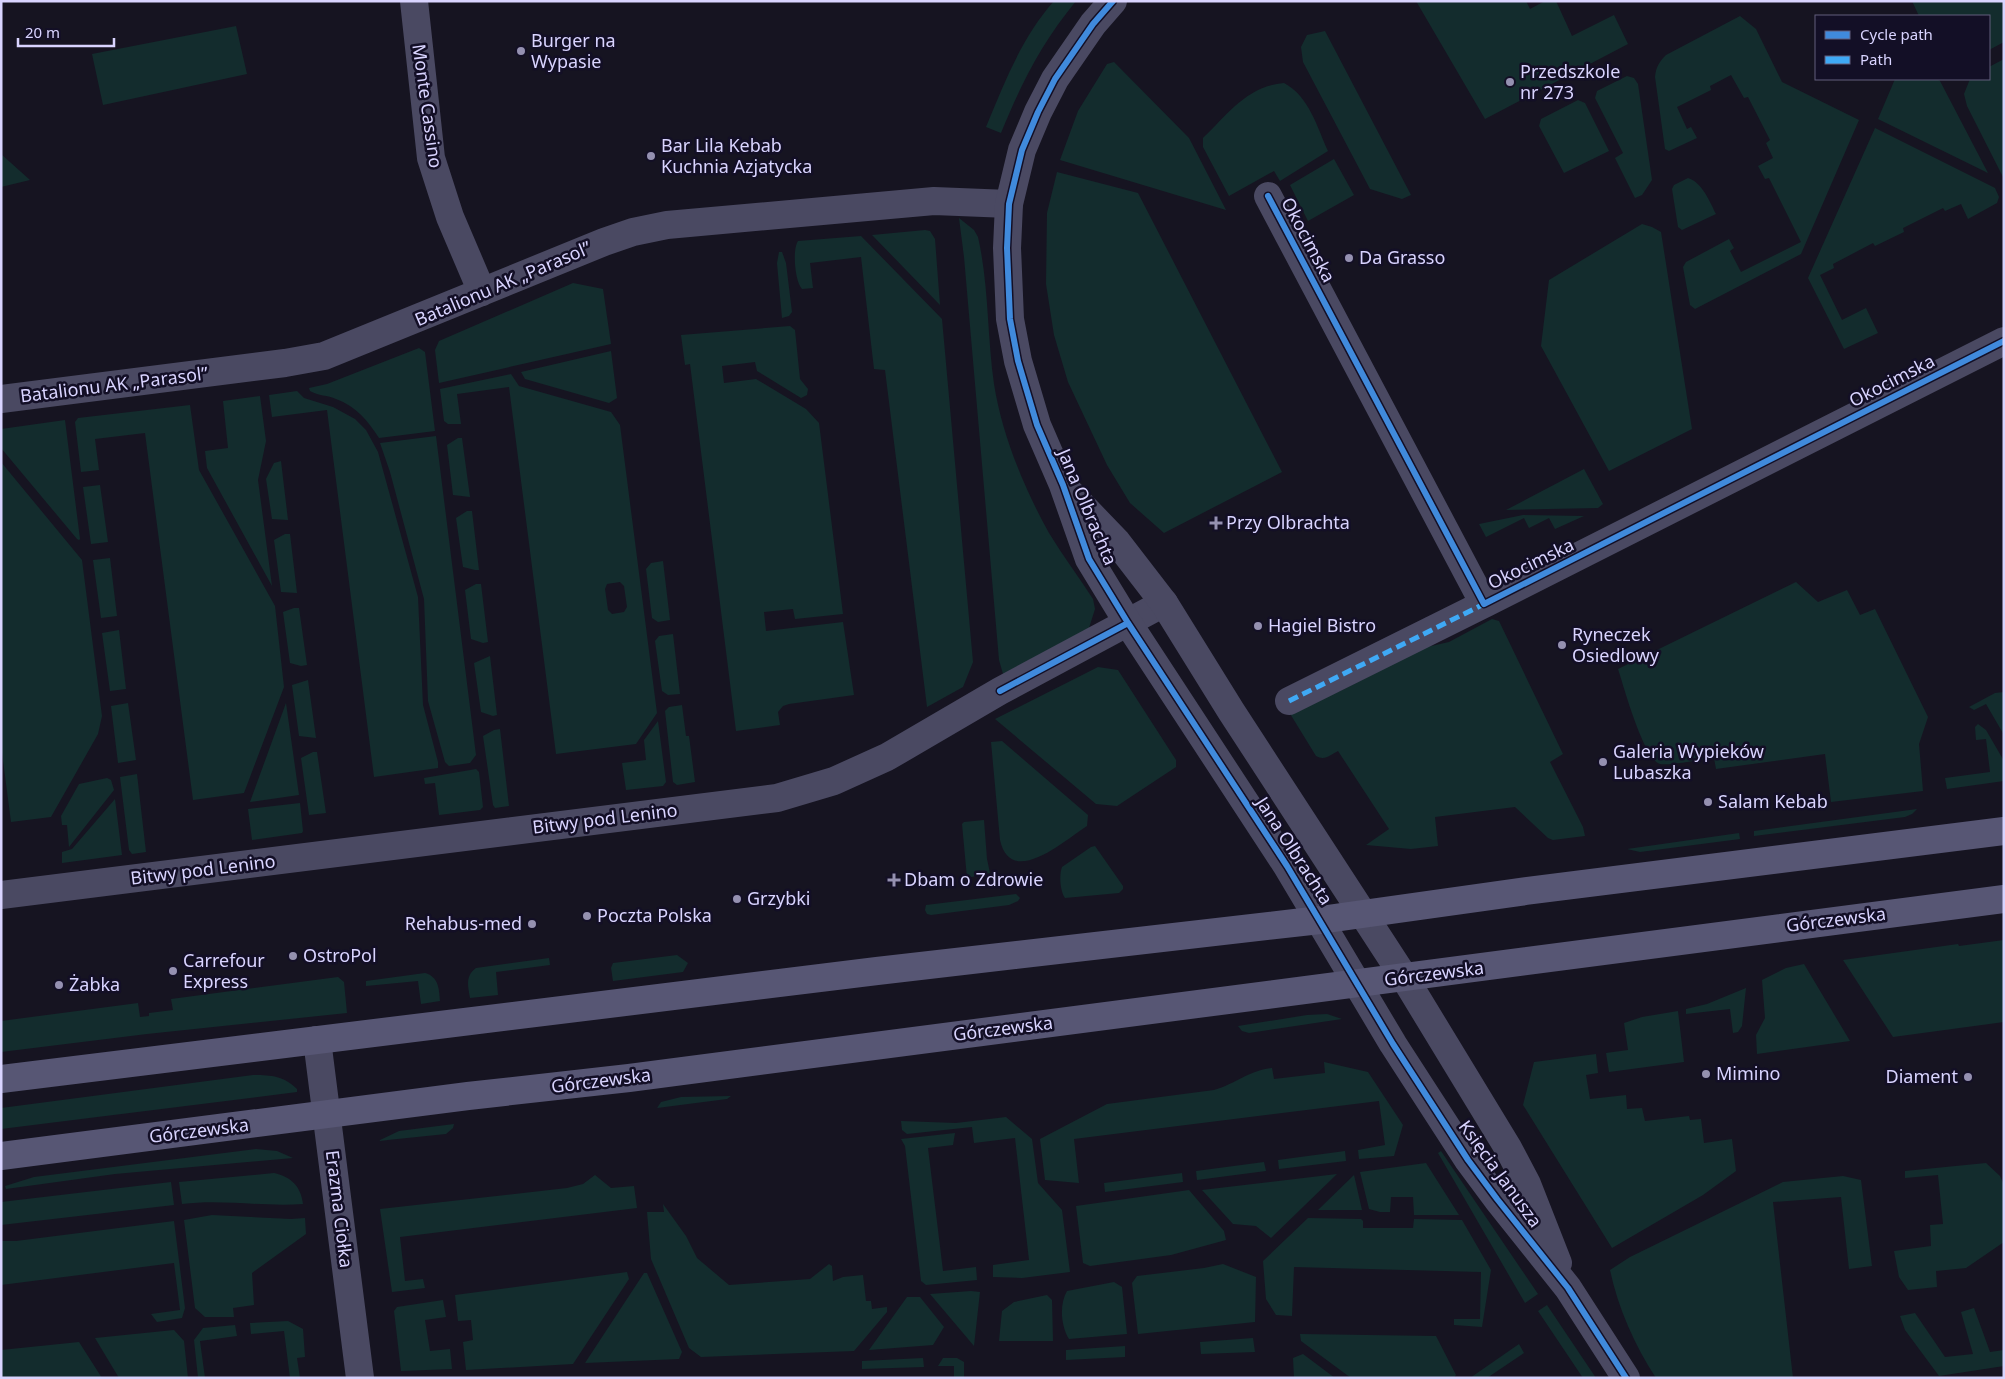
<svg xmlns="http://www.w3.org/2000/svg" width="2005" height="1379" viewBox="0 0 2005 1379" font-family="'Noto Sans',sans-serif">
	<style>
		.green { fill: #132c2d; fill-rule: evenodd }
		.lines { fill: none; stroke-linecap: round; stroke-linejoin: round }
		.minor { stroke: #4a4962; stroke-width: 28 }
		.tertiary { stroke: #4a4962; stroke-width: 28 }
		.secondary { stroke: #575674; stroke-width: 28 }
		.quiet { stroke: #3fa9f5; stroke-width: 5; stroke-dasharray: 10 5; stroke-linecap: butt }
		.cycleway-casing { stroke: #130f26; stroke-width: 9 }
		.cycleway { stroke: #408adc; stroke-width: 6 }
		.poi-dot { fill: #9591b1; stroke: #130f26; stroke-width: 2 }
		.labels { text-anchor: middle; stroke-width: 5; stroke-linejoin: round; paint-order: stroke }
		.poi-label { font-size: 18px; fill: #d9d4ff; stroke: #130f26; text-anchor: start }
		.street-label { font-size: 18px; fill: #d9d4ff; stroke: #130f26 }
	</style>
	<rect width="100%" height="100%" fill="#161421"/>
	<path class="green" d="M1054,1H1076C1041,44 1022,82 1001,133L986,127C1004,83 1022,37 1054,1Z
		M1416,1H1526L1530,9L1545,1H1556L1572,36L1614,15L1628,44L1485,119Z
		M1912,1H2004V42L1989,50V16H1919Z
		M1740,16L1756,29L1782,82L1859,120L1801,254L1695,309L1690,305L1683,267L1686,262L1729,239L1734,248L1730,251L1741,272L1801,242L1769,178L1765,179L1758,166L1773,158L1766,143L1770,140L1748,97L1744,98L1731,75L1710,86L1711,90L1677,107L1687,129L1691,127L1697,138L1669,151L1665,149L1655,77C1656,67 1659,62 1666,55Z
		M236,26L247,74L103,105L92,54Z
		M1325,31L1411,195L1402,199L1370,189L1303,62L1301,47L1307,35Z
		M2004,59V179L1967,106L1964,94L1970,79H1989V67Z
		M1114,62L1189,138L1226,210L1060,160L1078,111L1107,64Z
		M1627,76L1634,78L1638,84L1652,180L1642,195L1635,198L1615,158L1623,153L1595,98L1597,91Z
		M1895,79H1936L1940,81L1988,173L1878,119Z
		M1284,83C1309,96 1317,127 1328,151L1280,181L1274,171L1229,196L1203,147V138C1228,114 1247,86 1284,83Z
		M1578,100L1585,103L1609,151L1564,173L1539,126L1541,119Z
		M1875,128L1995,188L1999,197L1997,203L1968,219L1961,204L1945,211L1943,208L1903,228L1904,232L1875,246L1873,243L1833,264L1834,268L1820,275L1842,320L1866,308L1878,333L1844,349L1808,278Z
		M1,154L30,180L1,187Z
		M1334,159L1354,195L1308,221L1290,185Z
		M1057,172L1138,193L1282,472L1164,533L1130,503L1107,465L1068,382L1054,335L1046,284L1047,213Z
		M1688,178C1702,182 1710,202 1716,214L1682,230L1678,227L1672,189L1674,185Z
		M959,218L974,230L978,237C989,285 987,336 994,384C1002,435 1024,488 1049,533C1063,556 1079,577 1093,599L1095,609L1089,628L1003,674L999,660L964,257Z
		M1642,224L1652,227L1661,232L1692,429L1609,471L1541,346L1549,280Z
		M925,230L930,231L935,239L940,305L872,235Z
		M861,236L942,319L973,662L963,687L927,707L885,370L874,369L861,257L810,263L813,288L802,289C795,282 792,250 798,241Z
		M779,252H782L786,263L792,312L789,316L782,318L777,263Z
		M573,283L603,289L611,344L439,383L435,350L439,341Z
		M790,326L795,330L800,379L808,389L807,395L801,398L757,371L755,362L722,366L724,383L756,379L806,409L819,423L843,614L795,619L793,609L764,612L766,631L843,622L854,695L789,704L783,706L778,712L780,725L736,731L690,364L685,365L681,335Z
		M419,348L425,352L435,431L379,438C368,421 356,406 336,399C328,395 318,396 310,391L309,388L327,384Z
		M611,351L617,398L609,403L525,379L521,372Z
		M511,374L519,386L611,412L620,425L657,713L636,744L556,754L509,387L457,394L461,424H448L444,421L440,389ZM620,582L624,586L627,607L624,612L612,614L608,610L605,589L607,584Z
		M297,391L304,398L333,407L355,419L366,430L378,452L418,597L423,705L438,762V768L374,777L327,410L272,417L269,395Z
		M260,396L266,441L258,480L272,586L207,468L205,451L228,448L223,401Z
		M190,405L199,470L275,606L284,687L244,793L193,800L145,433L95,439L99,470L81,472L75,422L78,418Z
		M65,420L80,539L79,540L77,539L1,448V429Z
		M436,436L476,755L470,763L449,766L445,762L428,701L424,599L390,472L380,443Z
		M458,438H462L470,497L453,495L447,445Z
		M281,461L288,520L272,519L266,479L274,463Z
		M1,462L82,560L102,716L98,734L51,817L11,822L1,745Z
		M1584,469L1603,504L1598,508L1506,510Z
		M100,485L108,542L91,544L83,487Z
		M467,511H472L479,570H475L463,567L456,518Z
		M1523,515L1584,516L1555,529L1549,518L1529,528L1524,518L1486,537L1479,524Z
		M285,534H290L297,593L281,592L274,540Z
		M110,558L117,616L101,618L93,560Z
		M663,561L670,620L658,622L652,618L646,569L651,563Z
		M1796,582L1818,602L1847,590L1860,615L1875,609L1928,717L1919,744L1923,791L1831,802L1825,754L1716,769L1714,758C1704,759 1668,766 1660,764C1643,758 1624,687 1618,669Z
		M476,584H481L488,642L483,643L471,639L465,590Z
		M294,608H299L307,665L301,666L290,663L283,612Z
		M1492,619L1499,621L1563,754L1550,762L1583,827L1585,836L1553,840L1548,838L1515,807L1435,817L1438,846L1411,849L1366,845L1389,829L1338,751C1330,755 1325,761 1316,756L1289,712L1340,691L1427,647L1449,642Z
		M119,630L126,689L110,691L102,633Z
		M673,634L680,694L668,695L662,691L655,641L659,636Z
		M490,656L497,715L493,716L481,712L474,663Z
		M1098,667L1118,670L1176,760V767L1117,806L1096,804L995,719Z
		M308,680L316,738L299,736L292,685Z
		M2004,692V735L1986,704L1974,710L1969,707L1995,693Z
		M128,703L136,760L118,763L111,706Z
		M286,703L299,795L250,802Z
		M682,705L686,736H689L695,782L677,785L673,782L665,711L669,707Z
		M658,721L666,782L663,786L626,790L622,763L646,760L644,740Z
		M1978,724L1986,730L2004,761V781L1947,789L1945,778L1990,772L1986,739L1976,740L1975,727Z
		M500,729L509,806L495,808L493,805L483,736L494,730Z
		M1002,741L1088,815L1087,826C1065,840 1011,889 1000,840L991,742Z
		M313,752H317L326,813L309,815L301,758Z
		M476,769L479,772L483,807L480,810L439,815L435,783L425,784L424,778Z
		M137,774L146,852L132,854L129,850L120,777Z
		M107,778L111,780L114,790L69,847L67,825H62L61,816L79,784Z
		M115,799L122,855L62,863V852L72,849Z
		M300,803L303,831L302,833L252,840L248,809Z
		M1917,809L1912,814L1905,817L1754,836V831Z
		M984,820L987,859L990,873L967,878L962,824L964,822Z
		M1739,833L1740,839L1640,852L1627,849Z
		M1095,846L1123,886V889L1119,893L1065,898C1060,891 1059,875 1062,867L1091,847Z
		M1016,894L1020,898L1018,901L1009,905L931,915L927,914L925,910L926,905Z
		M2004,940V1022L1893,1037L1843,960L1958,944L1959,946Z
		M677,955L688,963L683,972L613,981L611,968L613,963Z
		M549,958L550,965L496,972L498,995L470,998C468,986 465,976 476,968Z
		M1804,964L1850,1041L1757,1054L1756,1035L1765,1018L1762,980L1786,968Z
		M425,973C439,977 439,989 440,1001L421,1004L418,981L366,986V981Z
		M338,977L344,982L347,1013L147,1034L1,1052V1021L138,1003L140,1017L149,1016V1013L173,1010L171,999Z
		M1746,988L1742,1026L1738,1032L1733,1033L1730,1009L1686,1014V1009L1707,1004Z
		M1678,1011L1684,1062L1609,1072L1606,1053L1628,1050L1624,1023L1642,1017Z
		M1327,1014L1342,1019L1249,1033L1242,1031L1238,1026L1307,1015Z
		M1596,1054L1598,1073L1586,1075L1590,1099L1626,1095L1627,1109L1642,1108L1645,1121L1689,1116L1690,1120L1701,1119L1704,1143L1732,1139L1736,1171L1703,1195L1612,1248L1523,1105L1534,1062Z
		M1324,1062L1368,1072L1403,1125L1394,1156L1359,1159L1358,1150L1385,1145L1379,1101L1074,1139L1079,1183L1045,1180L1040,1139L1107,1104L1214,1090C1235,1084 1250,1070 1272,1068L1274,1079L1325,1073Z
		M253,1075C271,1075 284,1076 297,1089V1092L1,1129V1108Z
		M731,1096L727,1099L657,1108L661,1102L681,1097Z
		M1006,1117L1032,1139L1038,1183L1062,1210L1070,1272L1022,1278L993,1277V1265L1029,1260L1015,1138L974,1143L972,1127L907,1134L902,1130L901,1121L956,1123Z
		M454,1124L453,1128L446,1134L378,1141L399,1131Z
		M955,1133L953,1145L928,1148L943,1271L976,1267L977,1280L926,1285L921,1281L905,1146L901,1139Z
		M256,1149L277,1151L293,1158L115,1174L6,1189L5,1186L34,1177Z
		M1345,1151L1346,1161L1279,1169L1278,1160Z
		M1441,1151L1538,1294L1525,1303L1438,1153Z
		M1264,1162L1266,1171L1197,1180L1196,1171Z
		M1426,1163L1459,1215H1414L1413,1197H1391L1390,1212H1380L1369,1209L1360,1172Z
		M1986,1163L2000,1176L2004,1185V1242L1966,1268L1936,1271L1937,1287L1908,1290L1899,1277L1894,1251L1931,1246L1930,1225L1943,1224L1938,1175L1905,1178V1171Z
		M274,1173C291,1177 301,1186 303,1204C263,1207 223,1199 182,1204L179,1182Z
		M1182,1173L1183,1182L1105,1192L1104,1183Z
		M1337,1174L1271,1238L1256,1226L1233,1224L1202,1190Z
		M595,1175L611,1188L634,1186L637,1208L400,1237L405,1281L423,1279L425,1288L392,1292L380,1209L567,1188L583,1184Z
		M1354,1175L1362,1210H1318Z
		M1843,1176L1861,1180L1872,1266L1849,1269L1841,1197L1773,1202L1793,1378H1656C1635,1346 1618,1308 1610,1270L1630,1257L1783,1182Z
		M171,1182L174,1205L1,1225V1202Z
		M1189,1190L1224,1231L1226,1240L1171,1255L1090,1266L1083,1263L1076,1206Z
		M663,1204L686,1236L697,1258L729,1285L810,1279L829,1264L832,1266L833,1281L843,1277L863,1275L866,1301H871L872,1309L887,1307V1312L854,1351L701,1357L689,1348L651,1259L647,1212H664Z
		M212,1215L291,1219L305,1218L306,1234L252,1273L254,1305L233,1308L234,1317H205L195,1308L184,1220Z
		M1308,1218L1361,1219L1363,1221V1228H1413L1414,1219L1462,1220L1491,1270L1482,1327L1454,1325V1319H1480L1481,1272L1294,1267L1292,1316L1276,1315L1266,1299L1263,1261Z
		M174,1221L185,1308L182,1318L157,1322L151,1314L180,1310L174,1263L1,1285V1241H16Z
		M1223,1264L1256,1277L1255,1322L1138,1334L1132,1283L1137,1276L1204,1268Z
		M627,1272L629,1279L573,1364L466,1370L463,1342L473,1340L471,1320L458,1321L455,1295Z
		M644,1273H647L682,1352L679,1359L585,1363Z
		M1114,1282L1122,1287L1127,1334L1069,1339C1061,1326 1059,1305 1067,1291Z
		M971,1291L980,1292L974,1346L930,1294Z
		M1047,1295L1052,1300L1053,1341H999L1002,1311L1014,1302Z
		M907,1297H920L944,1327L933,1345L869,1350Z
		M443,1300L446,1317L425,1320L430,1351L450,1349L452,1369L401,1371L394,1311L397,1307Z
		M1547,1305L1596,1378H1583L1538,1311Z
		M1974,1308L1990,1352L2004,1350V1366L1939,1376L1905,1330L1900,1316L1915,1313L1945,1357L1973,1354L1961,1312Z
		M288,1321L303,1329L305,1357L297,1358L300,1378H290L284,1331L251,1334L250,1323Z
		M235,1325L237,1336L200,1341L205,1378H198L194,1340L203,1328Z
		M174,1330L184,1341L188,1378H119L95,1338Z
		M1300,1334L1436,1336L1456,1375L1454,1378H1351L1301,1341Z
		M1253,1338L1255,1352L1201,1354L1200,1342Z
		M79,1342L102,1378H1V1350Z
		M1519,1344L1524,1353L1487,1378H1470Z
		M1125,1346V1357L1066,1360V1350Z
		M1303,1354L1335,1378H1294L1293,1358Z
		M923,1358L924,1367L862,1369V1361Z
		M943,1358H957L964,1362V1378H954V1366H938Z"/>
	<g class="lines">
		<path class="minor" d="M414,1L431,158L450,217L482,292
			M1268,196L1484,604L2004,341
			M1,399L285,363L324,356L604,242L633,232L667,225L934,201L1009,204
			M1289,701L1484,604
			M1,895L777,798L834,781L887,757L1000,691L1164,603
			M317,1040L360,1378"/>
		<path class="tertiary" d="M1113,1L1093,24L1055,79L1038,112L1022,150L1009,204L1007,248L1010,319L1018,361L1037,425L1063,485L1089,559L1128,623L1287,866L1393,1044L1468,1160L1497,1199L1568,1288L1626,1378
			M1069,492L1117,542L1164,603L1231,711L1404,977L1508,1148L1527,1184L1558,1263"/>
		<path class="secondary" d="M1,1079L877,971L1320,920L1526,891L2004,831
			M1,1156L468,1096L629,1078L2004,899"/>
		<path class="quiet" d="M1289,701L1484,604"/>
		<defs>
			<path id="cycleway" d="M1113,1L1093,24L1055,79L1038,112L1022,150L1009,204L1007,248L1010,319L1018,361L1037,425L1063,485L1089,559L1128,623L1287,866L1393,1044L1468,1160L1497,1199L1568,1288L1626,1378
				M1268,196L1484,604L2004,341
				M1000,691L1128,623"/>
		</defs>
		<use href="#cycleway" class="cycleway-casing"/>
		<use href="#cycleway" class="cycleway"/>
	</g>
	<g class="poi-dot">
		<circle cx="521" cy="51" r="5"/>
		<circle cx="1510" cy="82" r="5"/>
		<circle cx="651" cy="156" r="5"/>
		<circle cx="1349" cy="258" r="5"/>
		<path d="M1213.5 515.5h5v5h5v5h-5v5h-5v-5h-5v-5h5z"/>
		<circle cx="1258" cy="626" r="5"/>
		<circle cx="1562" cy="645" r="5"/>
		<circle cx="1603" cy="762" r="5"/>
		<circle cx="1708" cy="802" r="5"/>
		<path d="M891.5 872.5h5v5h5v5h-5v5h-5v-5h-5v-5h5z"/>
		<circle cx="737" cy="899" r="5"/>
		<circle cx="587" cy="916" r="5"/>
		<circle cx="532" cy="924" r="5"/>
		<circle cx="293" cy="956" r="5"/>
		<circle cx="173" cy="971" r="5"/>
		<circle cx="59" cy="985" r="5"/>
		<circle cx="1706" cy="1074" r="5"/>
		<circle cx="1968" cy="1077" r="5"/>
	</g>
	<g class="labels">
		<g class="poi-label">
			<text x="531" y="47">Burger na<tspan x="531" dy="21">Wypasie</tspan></text>
			<text x="1520" y="78">Przedszkole<tspan x="1520" dy="21">nr 273</tspan></text>
			<text x="661" y="152">Bar Lila Kebab<tspan x="661" dy="21">Kuchnia Azjatycka</tspan></text>
			<text x="1359" y="264">Da Grasso</text>
			<text x="1226" y="529">Przy Olbrachta</text>
			<text x="1268" y="632">Hagiel Bistro</text>
			<text x="1572" y="641">Ryneczek<tspan x="1572" dy="21">Osiedlowy</tspan></text>
			<text x="1613" y="758">Galeria Wypieków<tspan x="1613" dy="21">Lubaszka</tspan></text>
			<text x="1718" y="808">Salam Kebab</text>
			<text x="904" y="886">Dbam o Zdrowie</text>
			<text x="747" y="905">Grzybki</text>
			<text x="597" y="922">Poczta Polska</text>
			<text x="522" y="930" text-anchor="end">Rehabus-med</text>
			<text x="303" y="962">OstroPol</text>
			<text x="183" y="967">Carrefour<tspan x="183" dy="21">Express</tspan></text>
			<text x="69" y="991">Żabka</text>
			<text x="1716" y="1080">Mimino</text>
			<text x="1958" y="1083" text-anchor="end">Diament</text>
		</g>
		<g class="street-label">
			<text transform="translate(427 106) rotate(82)" y="6">Monte Cassino</text>
			<text transform="translate(1308 240) rotate(62)" y="6">Okocimska</text>
			<text transform="translate(503 284) rotate(-23)" y="6">Batalionu AK „Parasol”</text>
			<text transform="translate(1892 381) rotate(-27)" y="6">Okocimska</text>
			<text transform="translate(114 385) rotate(-7)" y="6">Batalionu AK „Parasol”</text>
			<text transform="translate(1087 507) rotate(67)" y="6">Jana Olbrachta</text>
			<text transform="translate(1531 564) rotate(-26)" y="6">Okocimska</text>
			<text transform="translate(605 819) rotate(-7)" y="6">Bitwy pod Lenino</text>
			<text transform="translate(1294 851) rotate(57)" y="6">Jana Olbrachta</text>
			<text transform="translate(203 870) rotate(-7)" y="6">Bitwy pod Lenino</text>
			<text transform="translate(1836 920) rotate(-7)" y="6">Górczewska</text>
			<text transform="translate(1434 974) rotate(-7)" y="6">Górczewska</text>
			<text transform="translate(1003 1029) rotate(-7)" y="6">Górczewska</text>
			<text transform="translate(601 1081) rotate(-7)" y="6">Górczewska</text>
			<text transform="translate(199 1131) rotate(-7)" y="6">Górczewska</text>
			<text transform="translate(1500 1174) rotate(54)" y="6">Księcia Janusza</text>
			<text transform="translate(339 1209) rotate(83)" y="6">Erazma Ciołka</text>
		</g>
	</g>
	<rect width="2005" height="1379" fill="none" stroke="#d9d4ff" stroke-width="5"/>
	<rect x="1815" y="15" width="175" height="65" fill="#130f26" stroke="#625e7d"/>
	<rect x="1825" y="31" width="25" height="8" fill="#408adc" stroke="#625e7d"/>
	<text x="1860" y="40" font-size="15" fill="#d9d4ff">Cycle path</text>
	<rect x="1825" y="56" width="25" height="8" fill="#3fa9f5" stroke="#625e7d"/>
	<text x="1860" y="65" font-size="15" fill="#d9d4ff">Path</text>
	<path d="M18 38v8h96v-8" fill="none" stroke="#d9d4ff" stroke-width="2.5"/>
	<text x="25" y="38" font-size="15" fill="#d9d4ff" stroke="#130f26" stroke-width="4" paint-order="stroke">20 m</text>
</svg>
